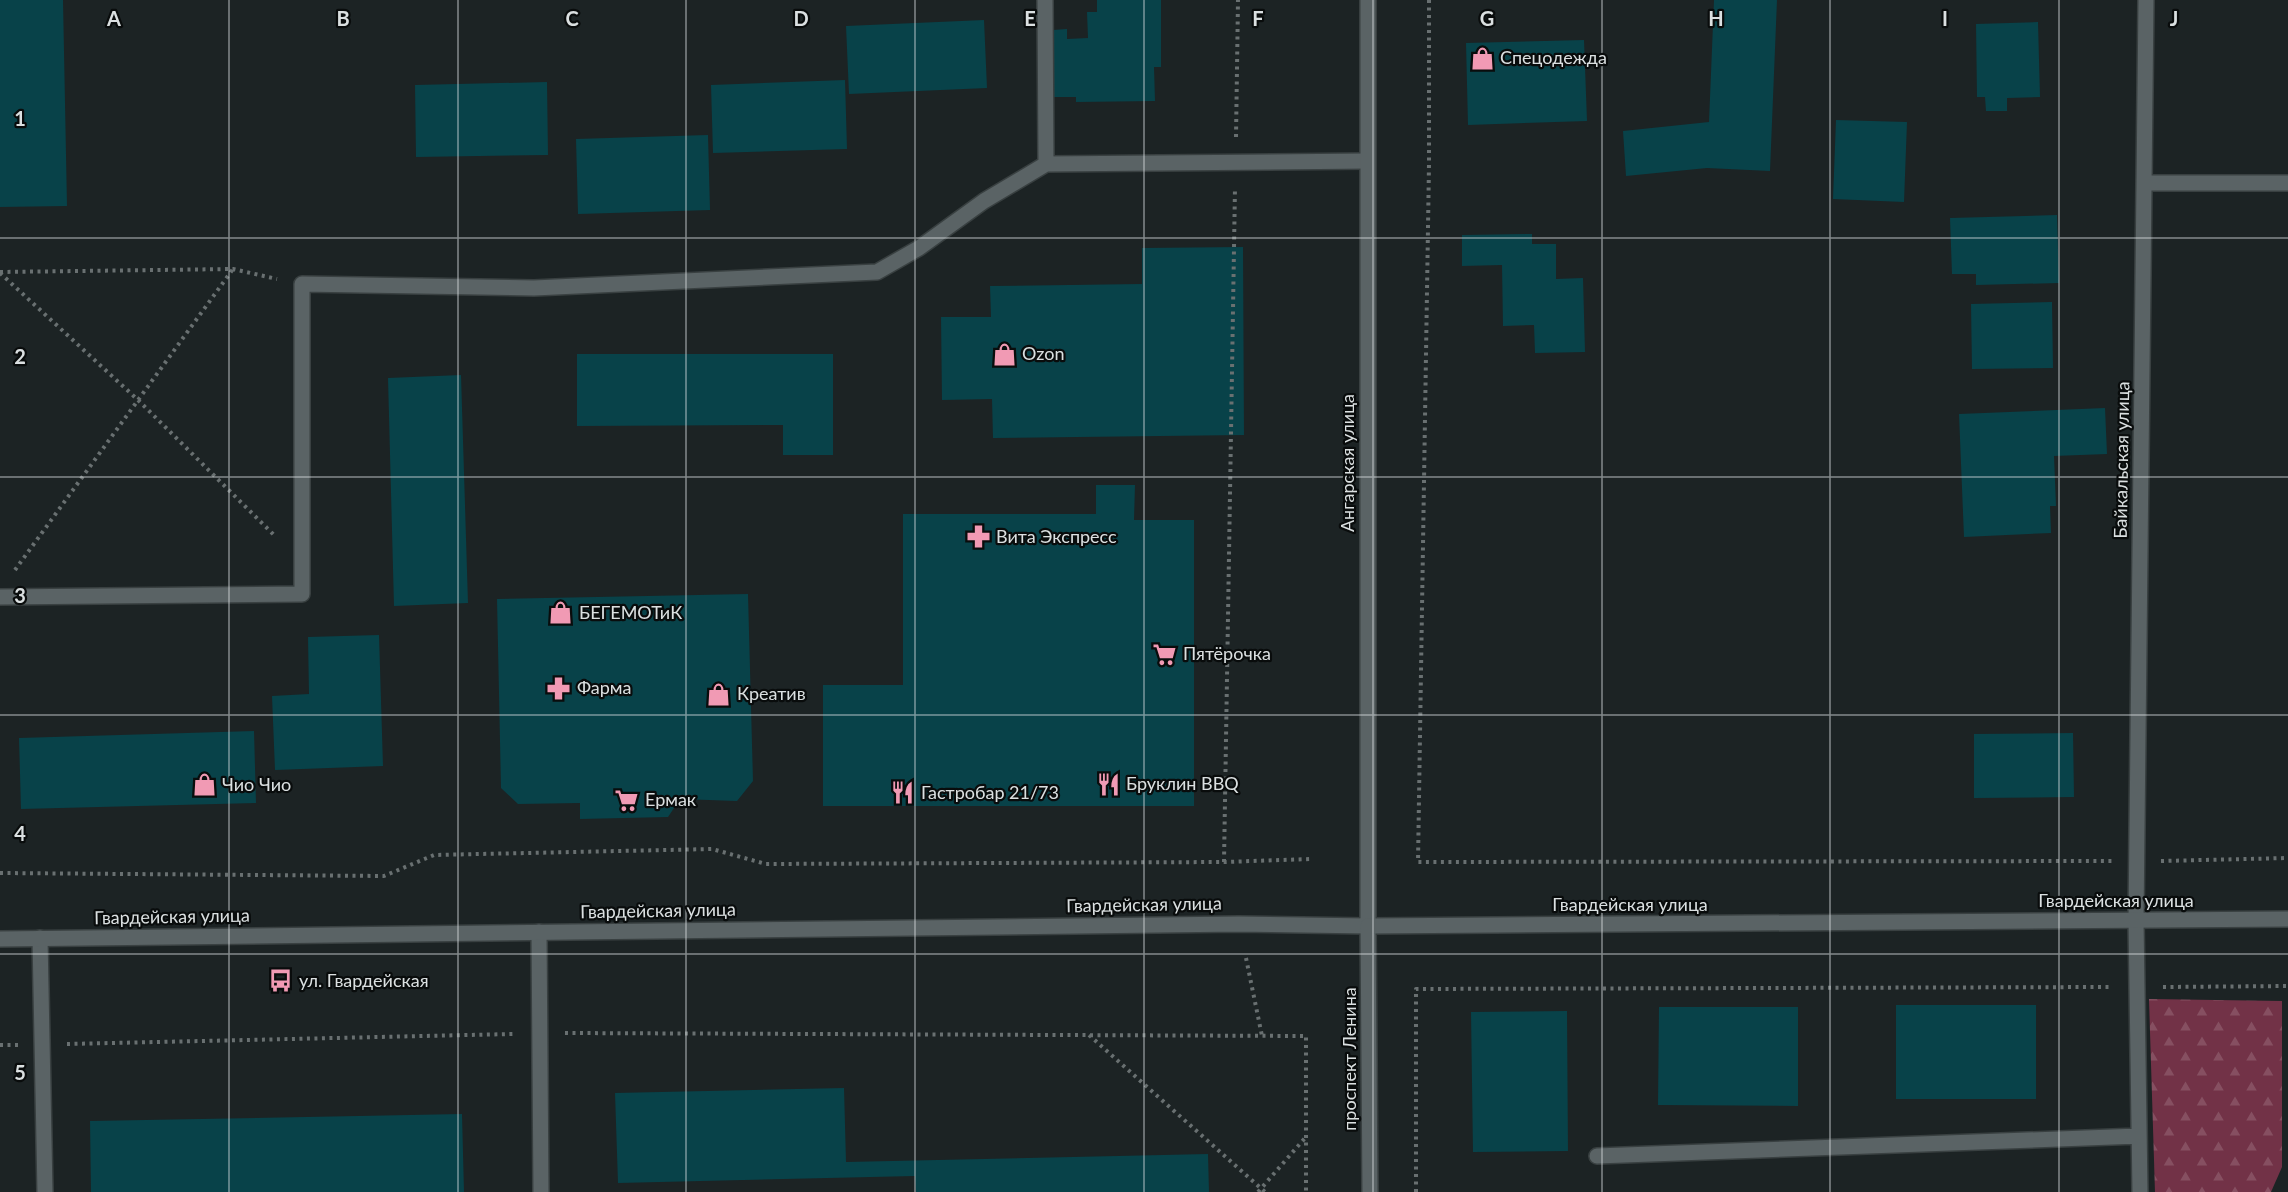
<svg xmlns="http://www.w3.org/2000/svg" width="2288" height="1192" viewBox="0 0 2288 1192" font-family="Lato,sans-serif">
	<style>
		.forest { fill: url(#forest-firs) }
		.building { fill: #084249 }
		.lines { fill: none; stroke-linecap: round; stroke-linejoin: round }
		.service-casing { stroke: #394041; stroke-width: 18 }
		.minor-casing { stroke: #394041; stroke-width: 18 }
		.tertiary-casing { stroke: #394041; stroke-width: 18 }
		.secondary-casing { stroke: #394041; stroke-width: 18 }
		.path { stroke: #697071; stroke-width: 4; stroke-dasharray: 3 4.5; stroke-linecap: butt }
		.service { stroke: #5a6365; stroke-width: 15 }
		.minor { stroke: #5a6365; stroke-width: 15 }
		.tertiary { stroke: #5a6365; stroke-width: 15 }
		.secondary { stroke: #5a6365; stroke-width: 15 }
		.grid { fill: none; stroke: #dbe0e1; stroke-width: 1.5; stroke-opacity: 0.55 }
		.labels { text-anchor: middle; stroke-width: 4.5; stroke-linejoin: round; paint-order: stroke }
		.poi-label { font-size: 18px; fill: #dbe0e1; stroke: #090c0c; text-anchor: start }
		.street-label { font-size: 18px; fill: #dbe0e1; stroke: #090c0c }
		.grid-label { font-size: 20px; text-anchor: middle; font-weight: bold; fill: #dbe0e1; stroke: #090c0c; stroke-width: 4.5; stroke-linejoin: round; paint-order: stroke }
	</style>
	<defs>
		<pattern id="forest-firs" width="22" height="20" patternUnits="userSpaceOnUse" patternTransform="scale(1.5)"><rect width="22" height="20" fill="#723247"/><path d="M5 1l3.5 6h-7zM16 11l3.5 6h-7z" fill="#864f61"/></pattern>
	</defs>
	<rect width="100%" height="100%" fill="#1c2324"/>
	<path class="forest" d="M2149,999L2282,1001V1167L2271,1192H2155Z"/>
	<path class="building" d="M0,0H63L67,206L0,207Z
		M1097,0H1161V67H1154L1155,101L1076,102V97H1054L1053,30L1067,29V39L1088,38L1087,12H1097Z
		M1714,0H1777L1770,171L1707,168L1626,176L1623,131L1709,122Z
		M984,20L987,88L849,94L846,26Z
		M2038,22L2040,97L2007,98V111H1986L1985,97H1977L1976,24Z
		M1584,40L1587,121L1468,125L1466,43Z
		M845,80L847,149L713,153L711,85Z
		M547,82L548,155L416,157L415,85Z
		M1836,120L1907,122L1904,202L1833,199Z
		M708,135L710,210L578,214L576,139Z
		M2057,215L2059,283L1976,285V274H1952L1950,218Z
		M1532,234V244H1556V279L1583,278L1585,352L1535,353L1534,325L1503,326L1502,265L1462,266V235Z
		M1243,247L1244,435L993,438L992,399L942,400L941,317H991L990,286L1142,284V248Z
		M2052,302L2053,368L1972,369L1971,304Z
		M577,354H833V455H783V425L577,426Z
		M461,375L468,603L394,606L388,378Z
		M2105,408L2107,454L2054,456L2056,506H2050L2051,533L1964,537L1959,414Z
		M1096,485H1135L1134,520H1194V806H823V685H903V514H1096Z
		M748,594L753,781L737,801L680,799L668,817L580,819V803L518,804L501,788L497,599Z
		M379,635L383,766L275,770L272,696L309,694L308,637Z
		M254,731L256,803L21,809L19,738Z
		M2073,733L2074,797L1974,798V734Z
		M1896,1005H2036V1099H1896Z
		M1659,1007H1798V1106L1658,1105Z
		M1567,1011L1568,1151L1473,1152L1471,1012Z
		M844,1088L846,1162L1208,1154L1209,1192H916L915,1176L618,1183L615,1093Z
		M462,1114L464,1192H91L90,1121Z"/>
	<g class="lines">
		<defs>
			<path id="service" d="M1045,0L1046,164L1367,161
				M0,597L302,594V284L534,288L877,272L919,248L984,201L1046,164
				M2136,920L2140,1192
				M539,932L541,1192
				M40,938L45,1192
				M1597,1156L2139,1136"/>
			<path id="minor" d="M2146,183H2288
				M2136,920L2146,0"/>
			<path id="tertiary" d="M0,939L1239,924L1368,926V0"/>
			<path id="secondary" d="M1370,1192L1368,926L2288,919"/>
		</defs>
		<use href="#service" class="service-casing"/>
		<use href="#minor" class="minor-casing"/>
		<use href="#tertiary" class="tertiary-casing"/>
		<use href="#secondary" class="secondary-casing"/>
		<path class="path" d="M1429,0V164L1418,862L2112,861
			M1236,137L1238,0
			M0,272L233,269L277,279
			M0,273L138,400L275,536
			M15,570L233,269
			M2161,861L2288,858
			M1224,862L1235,187
			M0,873L384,876L434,855L712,849L766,864L1224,862L1310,859
			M1246,958L1262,1036
			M2163,987L2288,986
			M565,1033L1306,1036V1192
			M1089,1035L1265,1192
			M67,1044L513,1034
			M0,1045H18
			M1258,1192L1305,1138
			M1416,1192V989L2110,987"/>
		<use href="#service" class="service"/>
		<use href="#minor" class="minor"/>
		<use href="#tertiary" class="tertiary"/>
		<use href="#secondary" class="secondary"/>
	</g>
	<path class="grid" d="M229,0V1192M458,0V1192M686,0V1192M915,0V1192M1144,0V1192M1373,0V1192M1602,0V1192M1830,0V1192M2059,0V1192M0,238H2288M0,477H2288M0,715H2288M0,954H2288"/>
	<defs>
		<symbol id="shop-bare" viewBox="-9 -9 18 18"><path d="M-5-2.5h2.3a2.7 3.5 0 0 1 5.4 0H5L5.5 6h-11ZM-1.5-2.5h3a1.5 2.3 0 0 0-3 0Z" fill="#f19ab4" stroke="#090c0c" stroke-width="2.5" paint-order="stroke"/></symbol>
		<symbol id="pharmacy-bare" viewBox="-9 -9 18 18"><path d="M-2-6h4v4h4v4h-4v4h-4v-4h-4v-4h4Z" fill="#f19ab4" stroke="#090c0c" stroke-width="2.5" paint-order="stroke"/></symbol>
		<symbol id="supermarket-bare" viewBox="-9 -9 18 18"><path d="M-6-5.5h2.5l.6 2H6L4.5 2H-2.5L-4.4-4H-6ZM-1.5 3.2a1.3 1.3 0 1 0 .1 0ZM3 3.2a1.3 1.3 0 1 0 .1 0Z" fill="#f19ab4" stroke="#090c0c" stroke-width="2.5" paint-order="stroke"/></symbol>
		<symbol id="restaurant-bare" viewBox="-9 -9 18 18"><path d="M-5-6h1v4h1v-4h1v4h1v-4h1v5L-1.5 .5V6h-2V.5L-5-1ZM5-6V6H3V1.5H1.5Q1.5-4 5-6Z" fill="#f19ab4" stroke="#090c0c" stroke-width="2.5" paint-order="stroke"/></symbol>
		<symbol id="bus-bare" viewBox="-9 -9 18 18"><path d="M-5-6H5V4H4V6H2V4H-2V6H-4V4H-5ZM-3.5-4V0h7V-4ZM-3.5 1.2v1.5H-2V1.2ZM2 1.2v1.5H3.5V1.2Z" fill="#f19ab4" stroke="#090c0c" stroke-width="2.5" paint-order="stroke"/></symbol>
	</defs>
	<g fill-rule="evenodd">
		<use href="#shop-bare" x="1466" y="42" width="33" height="33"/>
		<use href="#shop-bare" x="988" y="338" width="33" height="33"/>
		<use href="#pharmacy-bare" x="962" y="520" width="33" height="33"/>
		<use href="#shop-bare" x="544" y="596" width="33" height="33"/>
		<use href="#supermarket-bare" x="1148" y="638" width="33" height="33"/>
		<use href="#pharmacy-bare" x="542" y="672" width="33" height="33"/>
		<use href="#shop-bare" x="702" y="678" width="33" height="33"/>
		<use href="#restaurant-bare" x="1092" y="768" width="33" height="33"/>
		<use href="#shop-bare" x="188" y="768" width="33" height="33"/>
		<use href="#restaurant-bare" x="886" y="776" width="33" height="33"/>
		<use href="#supermarket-bare" x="610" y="784" width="33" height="33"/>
		<use href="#bus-bare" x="264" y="964" width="33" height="33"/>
	</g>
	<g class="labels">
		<g class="poi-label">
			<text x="1500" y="64">Спецодежда</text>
			<text x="1022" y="360">Ozon</text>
			<text x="996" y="543">Вита Экспресс</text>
			<text x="579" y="619">БЕГЕМОТиК</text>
			<text x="1183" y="660">Пятёрочка</text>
			<text x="577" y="694">Фарма</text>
			<text x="737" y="700">Креатив</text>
			<text x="1126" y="790">Бруклин BBQ</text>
			<text x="222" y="791">Чио Чио</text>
			<text x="921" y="799">Гастробар 21/73</text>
			<text x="645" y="806">Ермак</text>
			<text x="299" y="987">ул. Гвардейская</text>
		</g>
		<g class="street-label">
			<text transform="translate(2122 460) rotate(-89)" y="6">Байкальская улица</text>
			<text transform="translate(1348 463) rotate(-90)" y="6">Ангарская улица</text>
			<text x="2116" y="907">Гвардейская улица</text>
			<text transform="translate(1144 905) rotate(-1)" y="6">Гвардейская улица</text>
			<text x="1630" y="911">Гвардейская улица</text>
			<text transform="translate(658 911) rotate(-1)" y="6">Гвардейская улица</text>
			<text transform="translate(172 917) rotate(-1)" y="6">Гвардейская улица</text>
			<text transform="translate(1350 1059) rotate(-90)" y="6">проспект Ленина</text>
		</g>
	</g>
	<g class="grid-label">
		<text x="114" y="26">A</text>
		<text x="343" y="26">B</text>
		<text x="572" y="26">C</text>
		<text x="801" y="26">D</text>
		<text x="1030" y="26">E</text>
		<text x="1258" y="26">F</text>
		<text x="1487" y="26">G</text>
		<text x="1716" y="26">H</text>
		<text x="1945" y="26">I</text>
		<text x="2174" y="26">J</text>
		<text x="20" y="126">1</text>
		<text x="20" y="364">2</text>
		<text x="20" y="603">3</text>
		<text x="20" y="841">4</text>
		<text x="20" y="1080">5</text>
	</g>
</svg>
